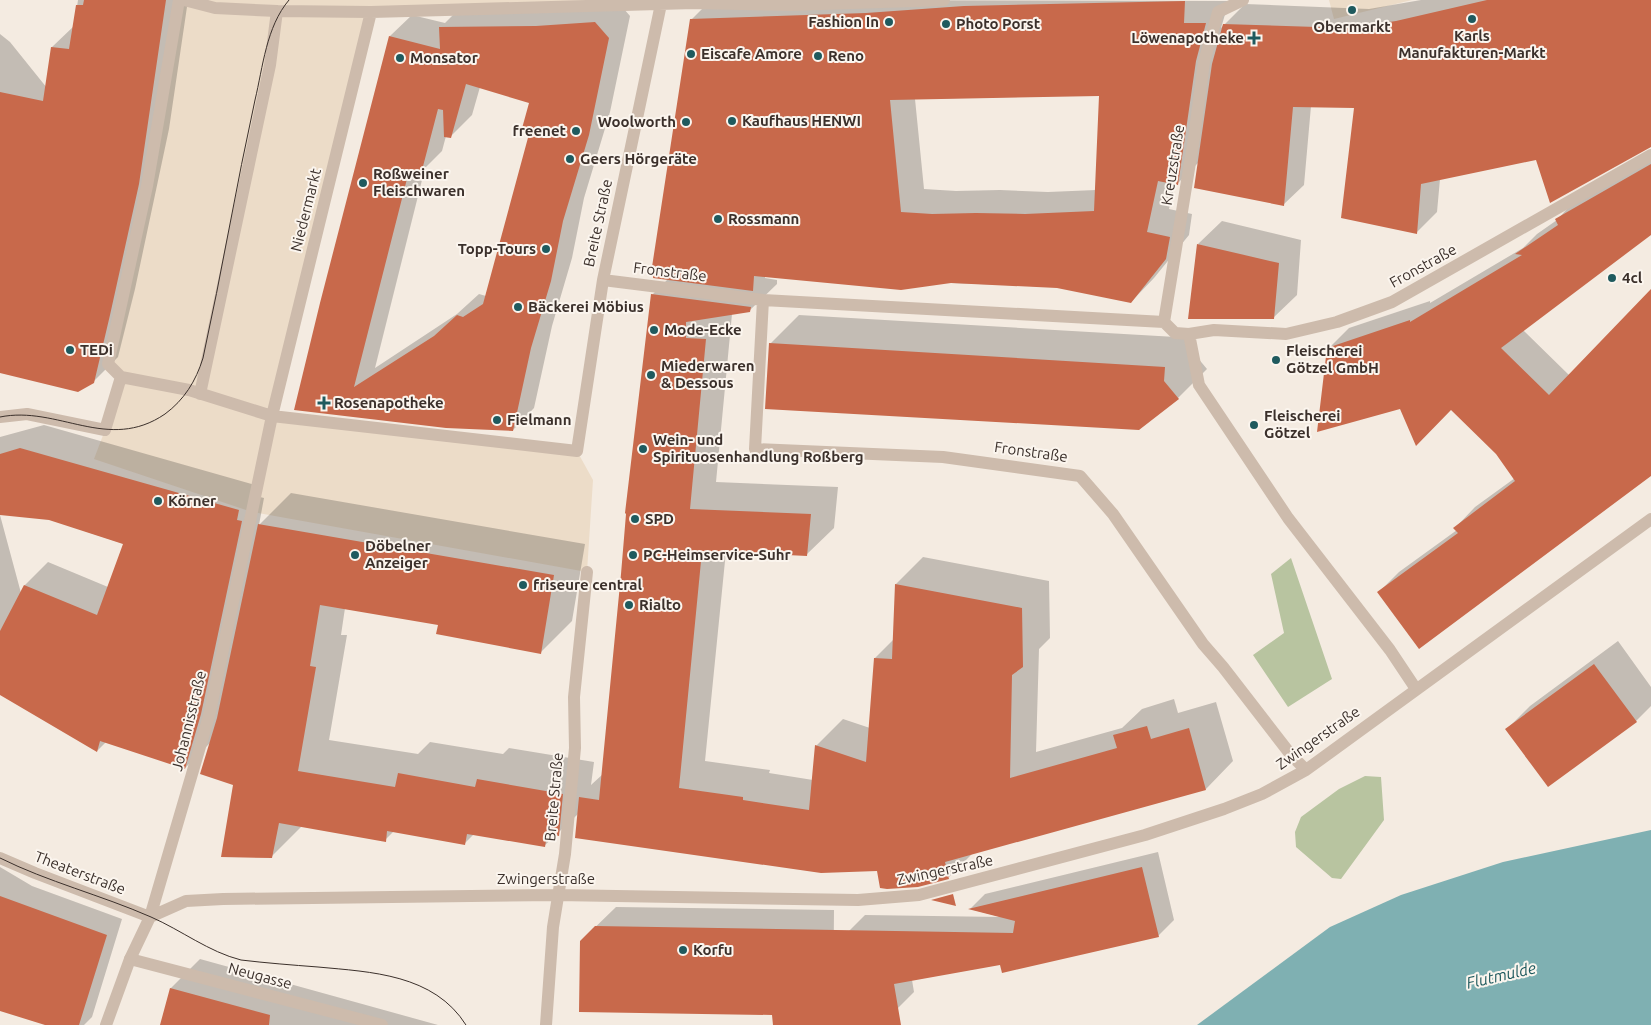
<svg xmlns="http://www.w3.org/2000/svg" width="1651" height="1025" viewBox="0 0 1651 1025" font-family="Ubuntu,sans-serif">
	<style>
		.green { fill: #b8c4a0 }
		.plaza { fill: #ecdcc8 }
		.water { fill: #7fb0b2 }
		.shadow { fill: #0003; fill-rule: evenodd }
		.building { fill: #c8694b; fill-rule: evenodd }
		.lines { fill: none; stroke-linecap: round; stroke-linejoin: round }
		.lane { stroke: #cdbbac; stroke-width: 12 }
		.street { stroke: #cdbbac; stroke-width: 12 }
		.tram { stroke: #3b302b; stroke-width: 1 }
		.poi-dot { fill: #1f5a5e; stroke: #fbf5ee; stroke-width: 2 }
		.labels { text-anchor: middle; stroke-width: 4; stroke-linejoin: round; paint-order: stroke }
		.poi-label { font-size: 15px; font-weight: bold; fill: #3b302b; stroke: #fbf5ee; text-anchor: start }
		.street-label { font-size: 15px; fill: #3b302b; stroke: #fbf5ee }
		.water-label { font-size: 16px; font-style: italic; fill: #1f5a5e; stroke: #fbf5ee }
	</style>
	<rect width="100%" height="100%" fill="#f4ebe1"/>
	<path class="green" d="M1291,558L1332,679L1288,707L1253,655L1284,633L1271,574Z
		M1365,776L1381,777L1384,820L1341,879L1332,878L1296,847L1295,832L1301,817L1339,789Z"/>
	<path class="plaza" d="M179,0H694L371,12L272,415L577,451L593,480L587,572L252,512L94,459L105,430L121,377L108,364Z
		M1329,0H1412L1334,19Z"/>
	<path class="water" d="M1651,830V1025H1197L1330,927L1401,895L1503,862Z"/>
	<path class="shadow" d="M78,0H188L169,129L135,289L118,357L93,382L0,372V34L10,42L47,88L52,47L74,26Z
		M711,0L1229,1L1221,28L1245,4L1369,9L1421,0H1651V147L1537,159L1440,179L1437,212L1417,232L1355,107L1311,106L1304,185L1283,205L1199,162L1178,183H1175L1169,209L1192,214L1189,235L1154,278L1131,302L1057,287L765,276V278L777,280V284L749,311L732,314L716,482L838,487L834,528L806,555L726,551L705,761L770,770L769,773L813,780L816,746L843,719L870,728L875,658L894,639L896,584L923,557L1049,581L1050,638L1039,649L1036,752L1122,728L1142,709L1174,699L1178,713L1216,702L1233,761L1206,789L973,853L949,877L878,870L578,814L544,846L474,834L465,843L394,831L385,840L302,826L272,856L212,741L185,768L106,742L97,751L0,694V515L21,593L25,585L48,562L108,587L124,544L49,519L0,513V437L44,425L262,487L260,497L264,498L259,525L291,493L585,544L572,621L540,653L439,624L345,608L341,635H347L329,740L418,754L430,742L503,754L509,748L594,762L591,785L603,774L652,295L668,279L691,20ZM1101,95L1096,190L1048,192L1000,190L956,191L924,189L915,99Z
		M617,1L630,16L610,112L584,198L572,258L552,326L534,408L513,430L296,409L321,303L390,36L412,15L445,23L462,6ZM480,87L530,102V133L486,296L479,294L457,314L375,368L425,168L442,151L446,136L450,137L472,115Z
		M1651,157V233L1523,330L1570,376L1651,291V474L1378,593L1399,572L1457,530L1455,528L1475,507L1515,478L1497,453L1451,408L1400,407L1328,349L1349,328L1430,301V303L1523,248L1537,234L1557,220L1577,198Z
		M1222,221L1301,240L1297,295L1273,318L1198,244Z
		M799,315L1193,338L1192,351L1207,369L1178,398L770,344Z
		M1618,641L1651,687V706L1636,721L1507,729L1530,706Z
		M1158,852L1174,920L1158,936L912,980L914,992L898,1008L863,1007L849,931L865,915L1001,917L970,909L985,894Z
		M0,867L32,886L122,919L92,1017L84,1025H50L0,1010Z
		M616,907L834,910L833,1025H778V1014L581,941Z
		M200,959L438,1025H162L171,988Z"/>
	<path class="building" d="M84,0H166L139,184L110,315L94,383L78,392L0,373V92L43,101L51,47L69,49L76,5H83Z
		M1487,0H1651V147L1550,203L1536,160L1421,184L1417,234L1341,218L1354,108L1293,107L1284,206L1194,188L1212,64L1223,24L1348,28L1396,21Z
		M1185,1L1184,23H1206L1196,61L1178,185L1158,181L1147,232L1170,237L1166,259L1131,303L1057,288L951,283L901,290L754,276L753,291L653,278L654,267H652L690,19L866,13L964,6ZM1099,96L1094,211L1025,214L976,213L932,214L901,212L890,100Z
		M595,22L609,38L589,135L563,221L551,281L531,348L513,431L446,428L294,410L320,303L389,36L440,49L439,27L536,26ZM466,84L529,103L521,132L529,134L483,304L463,317L457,315L434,336L354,387L409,171L421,174L438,109L443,110L444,137L451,138Z
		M1651,164V235L1501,348L1549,395L1651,289V476L1419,649L1377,592L1458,533L1453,528L1515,481L1496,454L1451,410L1416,446L1400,409L1317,432L1327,348L1410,320V322L1522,255L1515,254L1558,225L1555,219Z
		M1197,244L1279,263L1274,319H1188Z
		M651,294L751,307L750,312L686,322V338L706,339L690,509L811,514L807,556L702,551L679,788L743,797V800L809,810L815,745L866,762L874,658L892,659L895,584L1022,608L1023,667L1012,675L1010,778L1117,748L1113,735L1147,726L1151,739L1189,728L1206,790L945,862L949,879L918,887L887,889L880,888L877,871L821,873L575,838L579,797L599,800L621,574L626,514L625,513Z
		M769,343L1165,367L1164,381L1179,399L1139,430L765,409Z
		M20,448L239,510L237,520L242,521L201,714L185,769L100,741L97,752L0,695V631L24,585L97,615L123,544L49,520L0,515V454Z
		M258,524L554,575L541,654L436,634L438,625L320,605L310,666L316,667L298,771L395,787L398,773L475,787L477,779L563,794L559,836L547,834L545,847L467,834L465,845L387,831L386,842L279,823L272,858L221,857L233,785L200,774L217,718Z
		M1594,664L1637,722L1548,787L1505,729Z
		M1142,867L1159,937L1002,973L1000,965L894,984L901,1025H773L772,1015L579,1012L580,941L595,926L1013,933L1015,921L968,909Z
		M953,894L956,906L931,900Z
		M0,896L107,935L79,1025H45L0,1011Z
		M170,988L270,1015L269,1025H160Z"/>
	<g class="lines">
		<path class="lane" d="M130,959L382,1025"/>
		<path class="street" d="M179,0L147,186L108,364L121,377L189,390L272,416L577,451L603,280L661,4
			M184,0L215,8L277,11L371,12L694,3L791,5L944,0
			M1243,0L1218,12L1204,62L1194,138L1164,322L1175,333L1189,334L1214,330L1286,334L1337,322L1392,302L1651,155
			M603,280L763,300L1164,322
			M763,300L755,449L943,457L1080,476L1113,514L1203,644L1223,667L1291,755L1306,770
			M1189,334L1199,385L1288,518L1390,650L1416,689
			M200,394L270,65L277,11
			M0,417L27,414L105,430L121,377
			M0,858L35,873L150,917
			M150,917L186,901L223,899L557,895L858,900L919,895L1145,835L1224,809L1262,794L1306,770L1651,519
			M106,1025L130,959L150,917L209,716L272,416L371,12
			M546,1025L553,927L565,854L575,748L574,697L587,572"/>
		<path class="tram" d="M0,417C58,405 108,453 165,414C184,400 196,381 203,358C222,272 236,186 255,100C263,67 266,27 289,0
			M0,858C48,882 101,895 151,917C181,930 209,952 241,960C266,963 292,965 318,967C371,972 434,974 466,1025"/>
	</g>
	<g class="poi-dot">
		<circle cx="1352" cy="10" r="5"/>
		<circle cx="1472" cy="19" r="5"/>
		<circle cx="889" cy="22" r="5"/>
		<circle cx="946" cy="24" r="5"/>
		<path d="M1251.5 30.5h5v5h5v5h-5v5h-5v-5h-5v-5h5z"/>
		<circle cx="691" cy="54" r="5"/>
		<circle cx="818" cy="56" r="5"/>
		<circle cx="400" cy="58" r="5"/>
		<circle cx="732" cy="121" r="5"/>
		<circle cx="686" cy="122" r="5"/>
		<circle cx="576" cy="131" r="5"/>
		<circle cx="570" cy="159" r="5"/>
		<circle cx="363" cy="183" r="5"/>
		<circle cx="718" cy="219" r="5"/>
		<circle cx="546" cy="249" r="5"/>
		<circle cx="1612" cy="278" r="5"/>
		<circle cx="518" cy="307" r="5"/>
		<circle cx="654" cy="330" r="5"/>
		<circle cx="70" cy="350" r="5"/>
		<circle cx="1276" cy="360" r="5"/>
		<circle cx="651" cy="375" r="5"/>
		<path d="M321.5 395.5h5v5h5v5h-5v5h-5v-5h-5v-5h5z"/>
		<circle cx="497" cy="420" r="5"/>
		<circle cx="1254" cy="425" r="5"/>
		<circle cx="643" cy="449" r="5"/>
		<circle cx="158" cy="501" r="5"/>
		<circle cx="635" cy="519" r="5"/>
		<circle cx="355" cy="555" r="5"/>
		<circle cx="633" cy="555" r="5"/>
		<circle cx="523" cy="585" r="5"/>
		<circle cx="629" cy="605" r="5"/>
		<circle cx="683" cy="950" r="5"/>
	</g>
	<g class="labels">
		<g class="poi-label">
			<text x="879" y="27" text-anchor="end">Fashion In</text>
			<text x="956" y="29">Photo Porst</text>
			<text x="1352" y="32" text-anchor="middle">Obermarkt</text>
			<text x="1472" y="41" text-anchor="middle">Karls<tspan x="1472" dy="17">Manufakturen-Markt</tspan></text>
			<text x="1244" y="43" text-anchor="end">Löwenapotheke</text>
			<text x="701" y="59">Eiscafe Amore</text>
			<text x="828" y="61">Reno</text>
			<text x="410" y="63">Monsator</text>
			<text x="742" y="126">Kaufhaus HENWI</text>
			<text x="676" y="127" text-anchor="end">Woolworth</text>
			<text x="566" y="136" text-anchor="end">freenet</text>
			<text x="580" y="164">Geers Hörgeräte</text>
			<text x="373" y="179">Roßweiner<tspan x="373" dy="17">Fleischwaren</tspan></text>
			<text x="728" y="224">Rossmann</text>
			<text x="536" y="254" text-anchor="end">Topp-Tours</text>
			<text x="1622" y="283">4cl</text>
			<text x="528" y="312">Bäckerei Möbius</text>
			<text x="664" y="335">Mode-Ecke</text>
			<text x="80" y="355">TEDi</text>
			<text x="1286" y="356">Fleischerei<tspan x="1286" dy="17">Götzel GmbH</tspan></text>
			<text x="661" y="371">Miederwaren<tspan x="661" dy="17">&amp; Dessous</tspan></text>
			<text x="334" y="408">Rosenapotheke</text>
			<text x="1264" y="421">Fleischerei<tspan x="1264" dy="17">Götzel</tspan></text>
			<text x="507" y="425">Fielmann</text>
			<text x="653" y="445">Wein- und<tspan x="653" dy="17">Spirituosenhandlung Roßberg</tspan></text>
			<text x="168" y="506">Körner</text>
			<text x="645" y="524">SPD</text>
			<text x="365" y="551">Döbelner<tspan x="365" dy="17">Anzeiger</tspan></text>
			<text x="643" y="560">PC-Heimservice-Suhr</text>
			<text x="533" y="590">friseure central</text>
			<text x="639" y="610">Rialto</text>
			<text x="693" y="955">Korfu</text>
		</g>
		<g class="street-label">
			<text transform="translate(1173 165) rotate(-81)" y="5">Kreuzstraße</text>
			<text transform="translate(306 210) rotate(-76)" y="5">Niedermarkt</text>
			<text transform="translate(598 223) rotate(-78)" y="5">Breite Straße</text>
			<text transform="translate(1423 266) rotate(-29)" y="5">Fronstraße</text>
			<text transform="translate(670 272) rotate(7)" y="5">Fronstraße</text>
			<text transform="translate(1031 452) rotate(8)" y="5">Fronstraße</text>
			<text transform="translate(189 721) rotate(-76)" y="5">Johannisstraße</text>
			<text transform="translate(1318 738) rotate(-35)" y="5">Zwingerstraße</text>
			<text transform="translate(554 797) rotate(-85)" y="5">Breite Straße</text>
			<text transform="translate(945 870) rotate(-12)" y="5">Zwingerstraße</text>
			<text transform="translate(80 873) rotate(21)" y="5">Theaterstraße</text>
			<text x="546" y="884">Zwingerstraße</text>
			<text transform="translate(260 976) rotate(15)" y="5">Neugasse</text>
		</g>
		<g class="water-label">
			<text transform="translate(1501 975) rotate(-13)" y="6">Flutmulde</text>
		</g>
	</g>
</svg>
